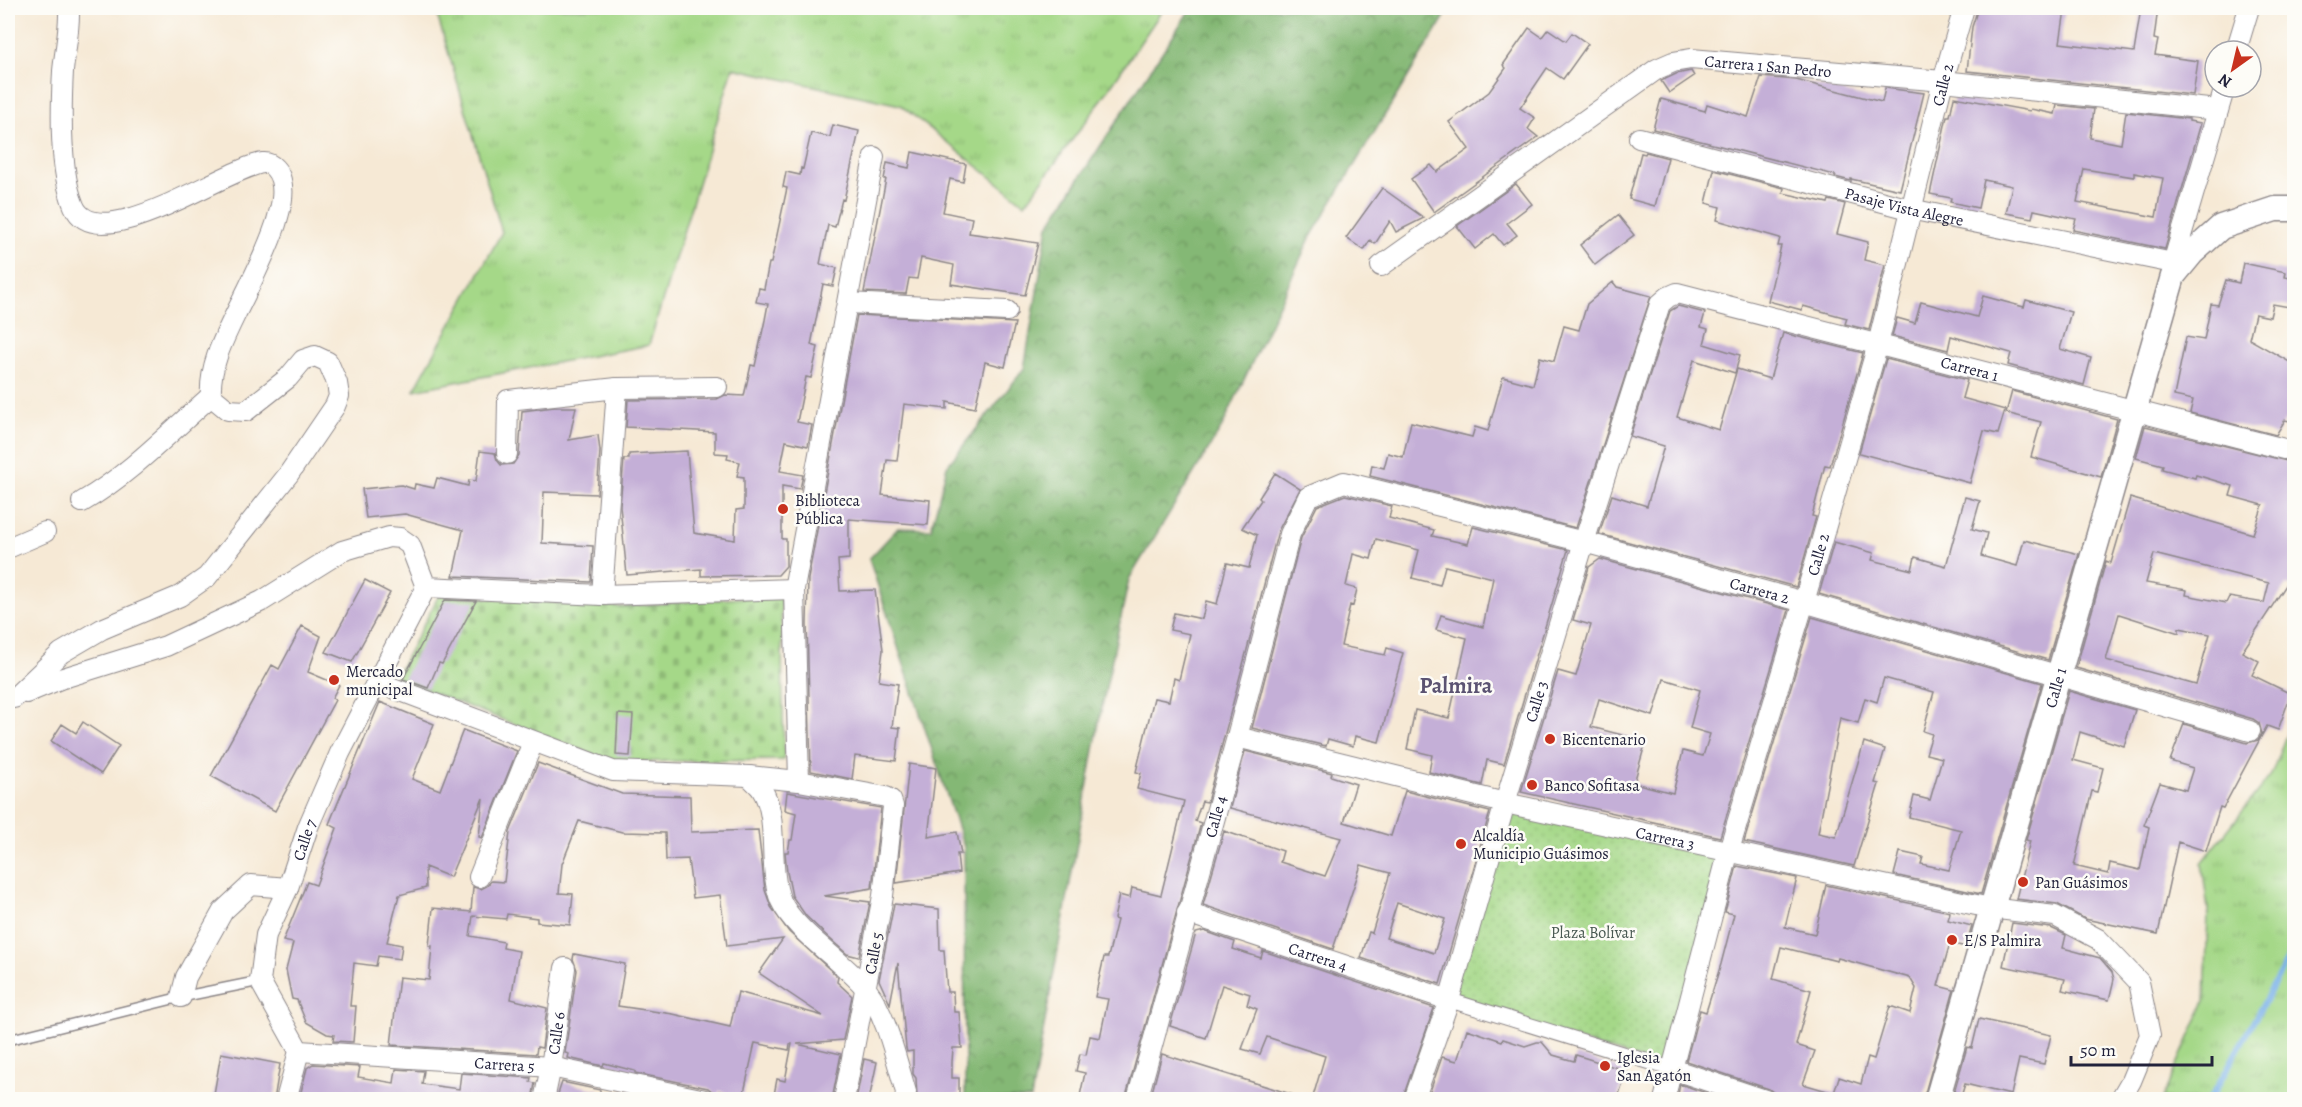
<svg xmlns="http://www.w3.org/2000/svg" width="2302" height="1107" viewBox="0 0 2302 1107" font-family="Alegreya,serif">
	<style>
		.grass { fill: url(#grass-tufts); stroke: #647d62; stroke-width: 1.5 }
		.forest { fill: url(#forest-crowns); stroke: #536d58; stroke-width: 1.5 }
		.cemetery { fill: url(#cemetery-stones); stroke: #647d62; stroke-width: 1.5 }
		.park { fill: url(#park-dots); stroke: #647d62; stroke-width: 1.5 }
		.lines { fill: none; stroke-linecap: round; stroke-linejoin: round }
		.stream { stroke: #7bb2ea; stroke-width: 6 }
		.building { fill: #c4afd7; fill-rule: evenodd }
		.service-casing { stroke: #8c8688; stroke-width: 12 }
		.pedestrian-casing { stroke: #8c8688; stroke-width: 16 }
		.minor-casing { stroke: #8c8688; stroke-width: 22 }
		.tertiary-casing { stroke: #8c8688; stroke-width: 27 }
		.service { stroke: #fff; stroke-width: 9 }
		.pedestrian { stroke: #fff; stroke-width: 14 }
		.minor { stroke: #fff; stroke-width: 20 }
		.tertiary { stroke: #fff; stroke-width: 24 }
		.poi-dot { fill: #c8321e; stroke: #fdfcf7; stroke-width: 2 }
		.labels { text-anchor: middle; stroke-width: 5; stroke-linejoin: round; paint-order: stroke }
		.street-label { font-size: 16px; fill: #22223b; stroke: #fdfcf7 }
		.poi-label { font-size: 16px; fill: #22223b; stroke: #fdfcf7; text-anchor: start }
		.park-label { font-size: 16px; fill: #495952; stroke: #fdfcf7 }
		.district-label { font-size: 22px; font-weight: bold; fill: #5b5372; stroke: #fdfcf7 }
	</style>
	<defs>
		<pattern id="grass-tufts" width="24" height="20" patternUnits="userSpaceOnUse" patternTransform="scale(1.5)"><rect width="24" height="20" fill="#a5d888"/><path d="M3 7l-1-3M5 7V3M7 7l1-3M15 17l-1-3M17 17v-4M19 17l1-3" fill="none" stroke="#8eb976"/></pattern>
		<pattern id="forest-crowns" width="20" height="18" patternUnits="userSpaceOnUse" patternTransform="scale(1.5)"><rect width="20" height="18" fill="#84b874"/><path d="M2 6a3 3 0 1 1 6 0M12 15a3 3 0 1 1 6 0" fill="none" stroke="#6c9560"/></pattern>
		<pattern id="cemetery-stones" width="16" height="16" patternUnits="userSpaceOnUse" patternTransform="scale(1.5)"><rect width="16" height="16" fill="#a5d888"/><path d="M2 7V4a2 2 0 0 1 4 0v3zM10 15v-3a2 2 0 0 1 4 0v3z" fill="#8eb976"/></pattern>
		<pattern id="park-dots" width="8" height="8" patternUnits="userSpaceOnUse" patternTransform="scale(1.5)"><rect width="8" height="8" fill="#a5d888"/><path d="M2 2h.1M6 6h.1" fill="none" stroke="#8eb976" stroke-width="1.8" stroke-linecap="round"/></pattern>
	</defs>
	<rect width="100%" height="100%" fill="#fdfcf7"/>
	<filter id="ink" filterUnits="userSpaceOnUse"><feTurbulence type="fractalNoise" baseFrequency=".0167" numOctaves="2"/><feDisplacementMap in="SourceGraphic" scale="12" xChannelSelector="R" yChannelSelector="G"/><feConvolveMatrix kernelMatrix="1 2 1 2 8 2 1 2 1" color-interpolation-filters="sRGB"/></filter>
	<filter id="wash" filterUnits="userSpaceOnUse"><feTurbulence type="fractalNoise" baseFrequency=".008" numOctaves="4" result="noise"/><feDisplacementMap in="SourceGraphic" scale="24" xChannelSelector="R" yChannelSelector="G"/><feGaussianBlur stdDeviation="1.35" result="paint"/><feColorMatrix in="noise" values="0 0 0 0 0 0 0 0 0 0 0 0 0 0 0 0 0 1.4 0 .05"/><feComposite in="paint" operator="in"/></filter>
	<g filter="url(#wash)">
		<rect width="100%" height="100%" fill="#f6e9d5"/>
		<path class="grass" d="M435,8H1197L1163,9L1098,105L1025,204L900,105L733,68L649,345L414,390L502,232Z
			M2294,714V1099H2162L2205,1001L2208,910L2202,863L2271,775Z"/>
		<path class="forest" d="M1191,8H1450L1310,238L1222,427L1129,579L1101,711L1031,1099H965L964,847L869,559L898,528L931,529L947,466L1024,369L1048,226Z"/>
		<path class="cemetery" d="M439,595L620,607L781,595L784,760L612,762L395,678Z"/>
		<path class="park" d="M1505,803L1729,850L1672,1069L1449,1000Z"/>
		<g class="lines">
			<path class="stream" d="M2210,1100L2294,948"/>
		</g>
		<g id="blocks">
			<path class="building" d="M1978,8H2047L2065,10L2060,43L2134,52L2141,8H2158L2154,39L2158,40L2155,55L2198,61L2193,95L1967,71L1972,27Z
				M1529,28L1542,37L1548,29L1566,41L1572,33L1588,44L1563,79L1547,68L1520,108L1535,118L1528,129L1538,137L1434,212L1411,179L1431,165L1437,172L1469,149L1449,122L1489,92L1506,68L1503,65Z
				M1691,71L1694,76L1669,93L1661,81L1676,74Z
				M1761,77L1796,80L1882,102L1885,88L1924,93L1900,190L1851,179V181L1835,177V175L1653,129L1661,99L1705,111L1707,104L1748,117Z
				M1954,97L2030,111L2031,109L2055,114L2057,105L2094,109L2090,138L2121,144L2126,112L2189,119V121L2201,123L2165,249L2073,230L2076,219L2034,210L2032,218L2006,213L2012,186L1984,180L1978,208L1950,202L1951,198L1930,194L1947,116H1950ZM2084,169L2134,177V173L2163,178L2156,217L2077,202Z
				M833,125L859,131L844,200L842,199L835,227L828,225L820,264L837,268L833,286L823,284L811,345L818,347L811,378L806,377L797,422L812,425L808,446L786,441L780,471L803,475L800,489L782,486V539H786V566L778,575L701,576V569L627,575L620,506L624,459H629V454L687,451L694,533L735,540L736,510L744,509V477L737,476L740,462L727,459L728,454L715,453V432L626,427L628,400L717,399L725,395L744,396L751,365L755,366L765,320L768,304L756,302L759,288L764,289L769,263H771L787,188L783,187L786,172L800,175L801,168L803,169L811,133L830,137Z
				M912,152L966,164L963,182L950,179L943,212L972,218L969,233L1038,243L1025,295L951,284L954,265L921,258L917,279L909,278L906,294L864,292L886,179H884L887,163L909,168Z
				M1646,152L1668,158L1655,206L1629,199L1641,153L1645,154Z
				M1714,170L1784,188L1783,193L1828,203L1829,200L1845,204L1837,234L1868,242L1864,260L1885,265L1869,330L1845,324L1847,318L1803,306L1802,310L1768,301L1781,246H1778L1780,238L1717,220L1720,207L1706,203Z
				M1516,184L1532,204L1507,223L1517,235L1503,245L1494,234L1475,249L1457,226Z
				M1382,188L1424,218L1396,232L1390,221L1375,244L1370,240L1364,250L1346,238Z
				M1618,215L1634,235L1595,265L1580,245Z
				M2243,263L2286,272L2285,277L2295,279V308L2273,304L2270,317L2255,314L2249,339L2295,365V422L2285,420L2276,435L2190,413L2193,400L2174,396L2186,337L2204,340L2211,304L2218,305L2226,280L2239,283Z
				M1613,282L1617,287L1651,296L1576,528L1370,476L1372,465L1384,468L1388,453L1403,457L1411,422L1472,437L1475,427L1488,431L1503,377L1533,385L1540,357L1554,361L1564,326L1579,330L1587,304Z
				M1983,296L2024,307L2026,300L2071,312L2060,349L2091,358L2084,385L2008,365L2011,353L1951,336L1948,350L1892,336L1897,318L1915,323L1921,302L1977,317Z
				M1678,306L1705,313L1701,327L1708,329L1704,344L1740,355L1735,373L1694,360L1677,417L1719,430L1737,369L1770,379L1783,333L1863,353L1830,466L1825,465L1812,516L1816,517L1796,587L1599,534L1612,495L1647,506L1664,446L1630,436L1670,311Z
				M857,315L1015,323L1005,367L985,362L975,408L947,402V409L904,404L897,461L887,460L882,495L930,500L928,525L849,519V559L838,560L840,591L875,590L883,650L879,681L898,684L892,727L900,728L896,761L855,756L852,779L811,771L807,624L808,579Z
				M1886,359L1967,380L1962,398L2005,410L1998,434L1984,431L1970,483L1859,453Z
				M2012,391L2117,419L2101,477L2031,457L2041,422L2006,413Z
				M554,407H576L569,440L598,435L600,451L597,494L544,492L542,543L593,546L591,582L453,576L463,530L405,514L366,518L362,489L401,485L414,489L415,484L434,488L437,478L468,486L469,480L476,481L480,451L495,453L497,460L501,465L513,464L519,455L522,411Z
				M2145,426L2295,463V587L2286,585L2242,652L2259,661L2252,675L2291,694L2278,730L2267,726L2223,808L2220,807L2206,851L2178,842L2158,934L2085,919L2057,904L2016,899L2030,841L2026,840L2069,691L2135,710L2124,746L2080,732L2073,760L2103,768L2097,792L2092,791L2074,866L2108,874L2110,863L2140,870L2149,827L2144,825L2160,783L2186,790L2193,768L2170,761L2184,724L2247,743L2258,740L2262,734L2259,723L2253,719L2076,668L2106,561L2111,563L2130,498L2253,534L2263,505L2230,496L2233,486L2196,475L2195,478L2162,469L2163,465L2136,458ZM2154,554L2269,583L2264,603L2229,597L2226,603L2186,595L2187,590L2146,583ZM2119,614L2179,633V628L2210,634L2196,685L2106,660Z
				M1275,473L1300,489L1278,531L1207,802L1202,801L1195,821L1201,823L1125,1100H1079L1085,1073L1076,1071L1080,1054L1086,1055L1090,1036L1100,1038L1108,999L1095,997L1104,957H1108L1117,920L1114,919L1119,895L1130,898L1132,888L1161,895L1184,801L1137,789L1141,773L1136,772L1154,698L1169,701L1174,678L1179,680L1190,634L1170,630L1174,613L1202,619L1206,601L1217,604L1227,563L1249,568L1257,535L1242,528L1261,500L1259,498Z
				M1345,495L1392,506L1389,518L1434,530L1432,536L1468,544L1473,527L1568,550L1504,764L1487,760L1482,785L1429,772L1432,755L1407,749L1415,710L1449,718L1467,638L1436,630L1441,615L1483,627L1493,578L1445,566L1440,585L1412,578L1419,550L1376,539L1371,559L1353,554L1346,586L1357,589L1353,606L1350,605L1341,646L1385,655L1387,648L1403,653L1379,742L1355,736L1353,746L1328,739L1326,746L1252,728L1301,538L1317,506Z
				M1965,497L1980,501L1972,529L1987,533L1981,556L2017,566L2024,540L2079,554L2048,660L1819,594L1834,542L1874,553L1872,560L1912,570L1915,557L1946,566Z
				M1600,559L1789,610L1720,837L1521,792L1558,671L1576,676L1591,625L1573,620L1589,567ZM1664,679L1700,690L1690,728L1710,734L1703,756L1683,751L1673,793L1634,783L1646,741L1591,727L1599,699L1653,716Z
				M365,580L390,593L352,662L326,652Z
				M445,600L476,601L442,664L439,663L428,688L403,679Z
				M1812,617L2042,683L1981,894L1894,875L1900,852L1923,857L1921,864L1949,870L1961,830L1909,817L1914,796L1930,800L1942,758L1926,754L1932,734L1923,731L1934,692L1884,678L1877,702L1865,698L1858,723L1840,718L1818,833L1836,837L1864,742L1885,749L1875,783L1879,784L1854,866L1744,842Z
				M302,626L321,636L308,672L339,685L332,698L335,700L275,811L211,776L272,665L279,669Z
				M380,702L434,724L412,779L440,790L463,730L517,751L482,838L479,837L483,798L450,877L425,867L426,888L399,895L387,942L402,945L400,959L378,956L376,966L354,963L350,1006H356L353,1042L333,1041L334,1035L327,1034L306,1022L297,1000L292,999L286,970L293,943L283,941L307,882L316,885L337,828L329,824Z
				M618,714L633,715L630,756L616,755Z
				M83,722L119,746L101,774L51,741L62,724L76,733Z
				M1245,751L1332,773L1331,776L1356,784L1344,822L1391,836L1405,791L1490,812L1440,984L1361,958L1369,932L1372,933L1390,873L1361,865L1333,949L1203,905L1224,831L1283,851L1280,862L1325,876L1341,838L1230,808ZM1397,903L1445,919L1434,953L1386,938Z
				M538,763L622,794L690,796L691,832L758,830L765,890L771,907L789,932L838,977L837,982L852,996L843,1040L797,1044L841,1054L832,1100H773L777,1079L785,1081L792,1044H790L789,1050L755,1043L743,1097L719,1091L718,1100L713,1092L708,1088L635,1073V1071L604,1063L603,1066L568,1058L569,1054L565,1053L577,970L573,959L574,954L625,964L618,1006L673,1014L730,1027L738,992L823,1016L759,973L783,939L727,946L720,895L693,898L688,859L666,860L665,833L622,832L579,821L562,864L559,893L573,894L570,925L537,922V918L507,914L506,919L473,916L470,936L504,942L503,948L519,951L511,999L547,1008L542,1048L537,1047L536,1054L391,1045L399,977L429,980L432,946H429L433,908L471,912L473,887L481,889L487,886L491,881L504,882L510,832Z
				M909,764L936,768L928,837L957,832L961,854H957L959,873L896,883Z
				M787,792L881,808L872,888L824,896L870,902L859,957L847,954L829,938L806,916L792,896L787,872L785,852H788L790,840H792L796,813L785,810Z
				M1737,866L1797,878L1785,927L1815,934L1826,885L1950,912L1948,920L1972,926L1966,947L1950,943L1938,986L1954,990L1923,1100H1777L1774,1093L1769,1089L1686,1061L1700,1010L1706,1012L1721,964L1734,914L1725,912ZM1781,947L1837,961L1838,958L1910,978L1916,988L1910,1013L1890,1006L1874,1059L1868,1057L1861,1084L1839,1077L1834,1093L1803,1084L1815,1051L1796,1045L1811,990L1773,979Z
				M894,904L939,909L940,950H944L947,992H953L954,1012H959L962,1048H953L952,1062V1078H959V1095H942V1099L917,1098L916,1078L913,1074V1051L907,1052L906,1048L898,963L890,1004L879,980Z
				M2012,923L2051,928L2066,935L2063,948L2100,958L2112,972L2114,979L2109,1000L2062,990L2065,979L2003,966Z
				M1204,931L1235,942L1233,949L1261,958L1263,951L1434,1008L1402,1100H1312L1325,1056L1267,1037L1260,1054L1242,1049L1257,1009L1247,1005L1250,994L1222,985L1206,1038L1170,1026L1196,933Z
				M1979,1019L2051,1035L2044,1064L2019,1059L2011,1095L1965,1084L1960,1100H1952L1967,1047L1972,1048Z
				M1467,1029L1502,1041L1503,1039L1525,1046L1537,1042H1542L1553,1055L1574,1061L1576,1055L1627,1071L1617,1100H1427L1442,1057L1457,1061Z
				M221,1053L280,1064L274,1100H213Z
				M1162,1054L1294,1095L1293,1100H1150Z
				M864,1059L877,1062L869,1100H856Z
				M313,1064L360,1067L358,1077L394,1083L396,1069L424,1071L422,1084L459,1089L461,1073L531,1078L530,1082L535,1083L532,1100H299L307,1068Z
				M562,1082L600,1090V1100H556Z
				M1680,1084L1726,1100H1677Z"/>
		</g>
	</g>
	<g filter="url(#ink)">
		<use href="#blocks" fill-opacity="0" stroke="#8c8688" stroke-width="1.5"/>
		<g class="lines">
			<defs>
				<path id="service" d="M8,1040L181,997L260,981"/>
				<path id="pedestrian" d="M1449,1000L1672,1069"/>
				<g id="minor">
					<path d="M2236,51L2249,8"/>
					<path id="s1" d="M1639,138L1910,209L2173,263"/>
					<path id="s2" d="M1381,266L1657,69L1673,62L1691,59L1943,81L2218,110"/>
					<path d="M2173,276V263L2225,87"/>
					<path d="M848,303L1007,311"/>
					<path d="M507,454L508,400L617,388L717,387"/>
					<path d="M82,502C130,474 169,433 211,396"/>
					<path d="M8,548L45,532"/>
					<path d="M426,587L602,595L794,589"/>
					<path d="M602,595L617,388"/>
					<path d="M377,682L613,771L749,776L799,781L886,797L891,800L893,806L883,896L844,1100"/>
					<path d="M26,693L60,679L166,646L262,601L342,551L389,537L400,538L410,545L426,587"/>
					<path d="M14,698L61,653L102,629L180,596L207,577L288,475L335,406L339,396L337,383L328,362L315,356L303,360L288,378L246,411L228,410L211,396C209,366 224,338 237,311C251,283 266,254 276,224C280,210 285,195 281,180C279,172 272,162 263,163C225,168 97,260 74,206C59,170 61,109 63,71C65,50 70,28 69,8"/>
					<path id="s3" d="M1237,737L1505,803L1990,908L2055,916L2098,939L2139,982L2150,1035L2131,1081L2120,1100"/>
					<path d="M749,776C753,781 759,785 762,790C780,818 767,868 781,901C795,932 845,962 867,990C887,1016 896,1060 906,1092L905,1100"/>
					<path d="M799,781L794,589L874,157"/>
					<path d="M479,877L533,742"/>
					<path id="s4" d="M1187,913L1449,1000"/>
					<path d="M181,997L186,977L223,911L251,885L288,888"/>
					<path id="s5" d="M299,1051L551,1067L705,1100"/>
					<path d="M1672,1069L1765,1100"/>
					<path id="s6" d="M286,1100L299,1051L260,981L266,935L288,888L308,827L340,753L426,587"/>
					<path id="s7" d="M544,1100L551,1067L565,968"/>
					<path id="s8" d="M1137,1100L1237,737L1290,534L1308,497L1344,482L1584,542L1804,602L2250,731"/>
					<path id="s9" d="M1414,1100L1449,1000L1505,803L1584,542L1660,304L1668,297L1677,293L2284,449"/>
					<path id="s10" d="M1664,1100L1729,850L1804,602L1878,344L1943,81L1964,8"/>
				</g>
				<g id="tertiary">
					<path id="s11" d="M1937,1100L2173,276L2192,253L2221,227L2275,209H2294"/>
				</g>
			</defs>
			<use href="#service" class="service-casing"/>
			<use href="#pedestrian" class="pedestrian-casing"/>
			<use href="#minor" class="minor-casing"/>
			<use href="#tertiary" class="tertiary-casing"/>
			<use href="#service" class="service"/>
			<use href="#pedestrian" class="pedestrian"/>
			<use href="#minor" class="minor"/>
			<use href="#tertiary" class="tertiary"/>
		</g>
	</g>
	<g class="poi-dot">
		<circle cx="783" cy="509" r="6"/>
		<circle cx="334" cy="680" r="6"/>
		<circle cx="1550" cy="739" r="6"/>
		<circle cx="1532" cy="785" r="6"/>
		<circle cx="1461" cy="844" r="6"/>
		<circle cx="2023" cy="882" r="6"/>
		<circle cx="1952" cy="940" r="6"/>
		<circle cx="1605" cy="1066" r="6"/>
	</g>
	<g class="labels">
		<g class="street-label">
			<text dy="6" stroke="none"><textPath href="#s2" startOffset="452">Carrera 1 San Pedro</textPath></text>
			<text dy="6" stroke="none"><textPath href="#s10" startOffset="1053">Calle 2</textPath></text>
			<text dy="6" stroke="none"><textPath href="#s1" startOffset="274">Pasaje Vista Alegre</textPath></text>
			<text dy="6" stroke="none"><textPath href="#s9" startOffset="1156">Carrera 1</textPath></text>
			<text dy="6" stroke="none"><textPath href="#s10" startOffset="567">Calle 2</textPath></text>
			<text dy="6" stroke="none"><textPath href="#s8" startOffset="1096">Carrera 2</textPath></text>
			<text dy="6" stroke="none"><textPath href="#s11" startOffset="429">Calle 1</textPath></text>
			<text dy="6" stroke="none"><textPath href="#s9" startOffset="417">Calle 3</textPath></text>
			<text dy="6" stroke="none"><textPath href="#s8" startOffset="294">Calle 4</textPath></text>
			<text dy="6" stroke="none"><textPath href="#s3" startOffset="440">Carrera 3</textPath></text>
			<text dy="6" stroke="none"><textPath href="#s6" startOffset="280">Calle 7</textPath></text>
			<text transform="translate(873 953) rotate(-80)" y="6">Calle 5</text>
			<text dy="6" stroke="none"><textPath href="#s4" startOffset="138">Carrera 4</textPath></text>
			<text dy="6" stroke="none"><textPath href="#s7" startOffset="68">Calle 6</textPath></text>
			<text dy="6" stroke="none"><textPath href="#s5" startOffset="206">Carrera 5</textPath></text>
		</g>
		<g class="poi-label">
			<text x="795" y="506">Biblioteca<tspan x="795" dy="18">Pública</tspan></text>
			<text x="346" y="677">Mercado<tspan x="346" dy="18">municipal</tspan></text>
			<text x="1562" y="745">Bicentenario</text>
			<text x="1544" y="791">Banco Sofitasa</text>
			<text x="1473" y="841">Alcaldía<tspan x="1473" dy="18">Municipio Guásimos</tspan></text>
			<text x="2035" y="888">Pan Guásimos</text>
			<text x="1964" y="946">E/S Palmira</text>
			<text x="1617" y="1063">Iglesia<tspan x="1617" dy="18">San Agatón</tspan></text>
		</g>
		<g class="park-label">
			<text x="1593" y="938">Plaza Bolívar</text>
		</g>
		<g class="district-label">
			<text x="1456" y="693">Palmira</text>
		</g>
	</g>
	<rect width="2302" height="1107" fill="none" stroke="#fdfcf7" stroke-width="30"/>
	<g transform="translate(2233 69) rotate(214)"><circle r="28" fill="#fdfcf7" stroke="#a5a5ac" stroke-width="1.5"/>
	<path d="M0-4.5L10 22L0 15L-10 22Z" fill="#c8321e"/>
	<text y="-9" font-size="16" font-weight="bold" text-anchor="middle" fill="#22223b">N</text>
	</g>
	<path d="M2071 1056v9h141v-9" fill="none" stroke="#22223b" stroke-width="3"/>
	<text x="2080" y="1056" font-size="18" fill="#22223b" stroke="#fdfcf7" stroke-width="4.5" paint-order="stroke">50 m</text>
</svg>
